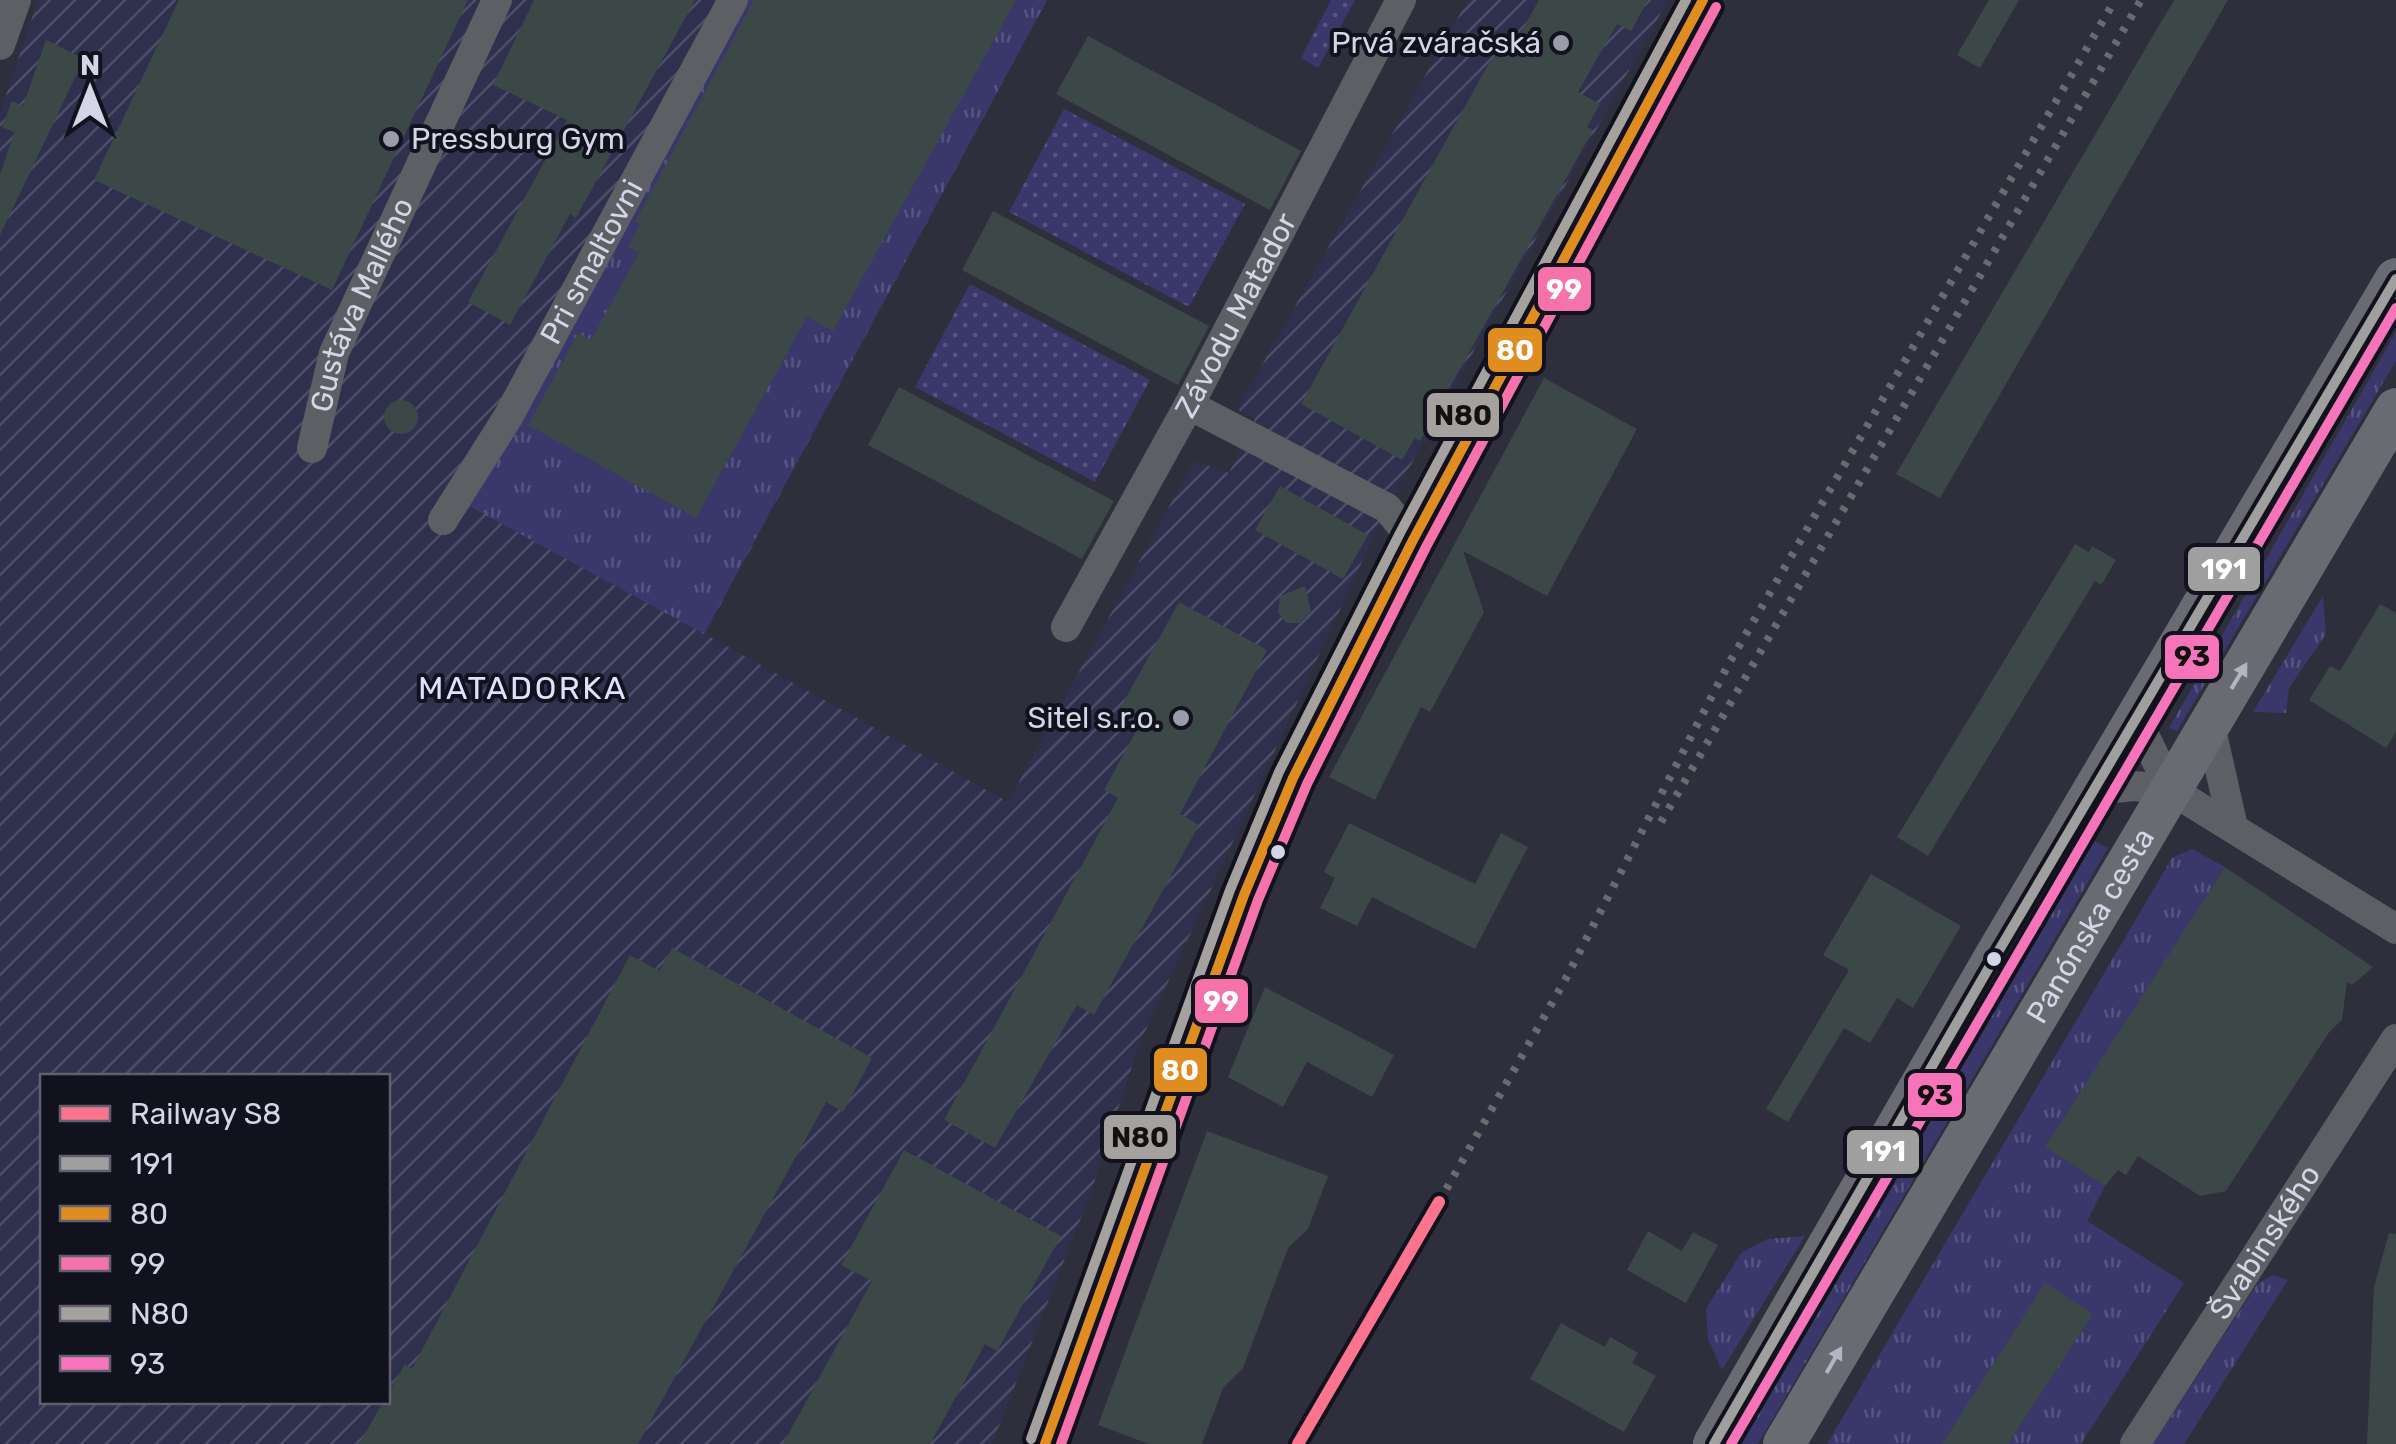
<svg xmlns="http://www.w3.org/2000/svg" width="2396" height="1444" viewBox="0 0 2396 1444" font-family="Rubik,sans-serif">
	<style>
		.industrial { fill: url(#industrial-furrows); fill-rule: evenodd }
		.grass { fill: url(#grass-tufts) }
		.park { fill: url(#park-dots) }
		.building { fill: #3c4847 }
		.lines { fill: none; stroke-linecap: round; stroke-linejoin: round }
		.street { stroke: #5e5e65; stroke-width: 30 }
		.secondary { stroke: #6a6a72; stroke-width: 42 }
		.rail { stroke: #6a6a71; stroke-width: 8; stroke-dasharray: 5 10; stroke-linecap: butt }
		.bus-1-casing { stroke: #12121e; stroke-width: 18 }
		.bus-2-casing { stroke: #12121e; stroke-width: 18 }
		.bus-3-casing { stroke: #12121e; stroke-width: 18 }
		.bus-4-casing { stroke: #12121e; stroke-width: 18 }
		.bus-5-casing { stroke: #12121e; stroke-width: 18 }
		.bus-1 { stroke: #9f9f9f; stroke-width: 10 }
		.bus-2 { stroke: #df8d21; stroke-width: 10 }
		.bus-3 { stroke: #f672ab; stroke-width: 10 }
		.bus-4 { stroke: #a4a19f; stroke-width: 10 }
		.bus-5 { stroke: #f774ba; stroke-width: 10 }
		.rail-1-casing { stroke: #12121e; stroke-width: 20 }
		.rail-1 { stroke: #fc738d; stroke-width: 12 }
		.oneway { fill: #b4b5c4 }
		.poi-dot { fill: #9a9bab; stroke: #12121e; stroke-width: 4 }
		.bus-dot { fill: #d4d5e7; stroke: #12121e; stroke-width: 4 }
		.labels { text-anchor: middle; stroke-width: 8; stroke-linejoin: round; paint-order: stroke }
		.poi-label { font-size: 30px; fill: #d4d5e7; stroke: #12121e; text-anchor: end }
		.street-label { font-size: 30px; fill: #d4d5e7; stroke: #12121e }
		.neighbourhood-label { font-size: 32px; letter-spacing: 2.5px; fill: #dfe1fd; stroke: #12121e }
		.line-badge { stroke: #12121e; stroke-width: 4 }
		.badge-label { font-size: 28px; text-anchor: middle; font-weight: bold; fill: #fff }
		.pale-badge-label { font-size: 28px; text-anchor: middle; font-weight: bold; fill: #111 }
	</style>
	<defs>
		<pattern id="industrial-furrows" width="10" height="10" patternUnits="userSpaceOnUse" patternTransform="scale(2.5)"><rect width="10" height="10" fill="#2f304d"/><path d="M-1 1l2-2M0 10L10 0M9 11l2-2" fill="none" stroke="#4c4d67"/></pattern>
		<pattern id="grass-tufts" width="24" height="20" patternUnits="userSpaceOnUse" patternTransform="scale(2.5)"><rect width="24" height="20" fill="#3a386b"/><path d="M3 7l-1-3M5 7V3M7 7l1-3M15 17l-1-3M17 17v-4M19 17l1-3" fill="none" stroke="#565480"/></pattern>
		<pattern id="park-dots" width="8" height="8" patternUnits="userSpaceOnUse" patternTransform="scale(2.5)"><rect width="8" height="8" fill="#3a386b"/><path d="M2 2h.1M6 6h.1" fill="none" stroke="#565480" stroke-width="1.8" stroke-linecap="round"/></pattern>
	</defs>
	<rect width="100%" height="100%" fill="#2e2e3c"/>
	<path class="industrial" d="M38,0H1047L705,634L1008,802L1194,461L1229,473L1255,419L1237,409L1468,0H1668L1387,508L1139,1045L1090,1195L992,1444H0V113ZM42,1076H388V1402H42Z"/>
	<path class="grass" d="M733,0H1047L704,634L458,500Z
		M2396,332V361L2177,731L2169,728Z
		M2323,596L2326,634L2289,688L2286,713L2253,712Z
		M2094,841L2108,848L1758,1444H1739Z
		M2192,849L2225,867L2046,1147L2105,1186L2087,1221L2184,1283L2081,1444H1827L2172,858Z
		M1805,1236L1722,1370L1708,1339L1706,1309L1741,1253L1767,1239Z
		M2273,1275L2288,1280L2184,1444H2153L2258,1283Z"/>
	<path class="park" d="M1331,0H1355L1318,68L1301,58Z
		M1064,109L1245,204L1189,307L1009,212Z
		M970,284L1150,380L1095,482L915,387Z"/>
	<path class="building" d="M179,0H468L332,290L94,180Z
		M534,0H695L576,218L570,214L510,325L468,302L567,120L493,85Z
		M754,0H1016L833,331L807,317L696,518L528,425L578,333L591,340L639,253L628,247L640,224L635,222Z
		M1539,0H1648L1631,31L1617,24L1578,92L1600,104L1587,127L1593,130L1420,441L1415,438L1402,460L1301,404L1485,70L1499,49L1509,54Z
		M1989,0H2019L1980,68L1957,55Z
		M2174,0H2228L1940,498L1896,474Z
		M1088,36L1301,151L1270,210L1056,94Z
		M46,40L84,59L0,235V175L14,132L2,127L12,101L23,106Z
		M993,211L1209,326L1178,385L962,270Z
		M1544,378L1637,429L1547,596L1463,551L1484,612L1430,712L1421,707L1375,800L1329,777Z
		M899,387L1114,501L1082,559L868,445Z
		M384 417a17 17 0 1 1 34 0a17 17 0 1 1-34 0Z
		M1280,486L1368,535L1343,579L1255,530Z
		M2075,544L2089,552L2092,546L2116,560L2101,585L2095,581L1928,856L1897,837Z
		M1305,586L1311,612L1299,623H1286L1278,612L1280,596Z
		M1179,602L1267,650L1180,814L1199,825L1094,1015L1077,1005L995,1148L944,1120L1118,798L1104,790L1140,724L1118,712Z
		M2380,604L2396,613V732L2386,748L2309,700L2330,666L2340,671Z
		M1349,823L1475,884L1501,833L1528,847L1475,949L1372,897L1357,926L1320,908L1335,878L1324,872Z
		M2225,867L2373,967L2352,985L2347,982L2342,1020L2330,1031L2226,1191L2200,1196L2138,1156L2126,1175L2118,1170L2105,1186L2045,1147Z
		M1871,874L1961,926L1913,1008L1897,998L1870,1043L1844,1028L1788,1122L1766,1109L1849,970L1823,955Z
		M672,948L872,1058L843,1112L826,1102L638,1444H359L405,1364L412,1369L630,955L659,971Z
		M1265,987L1394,1055L1372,1097L1307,1062L1283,1107L1228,1077Z
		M1207,1131L1328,1176L1308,1229L1288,1248L1243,1368L1223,1388L1202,1444H1149L1098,1425Z
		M904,1150L1061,1236L997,1351L985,1344L930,1444H783L872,1281L841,1265Z
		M1648,1231L1682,1251L1693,1232L1718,1245L1686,1303L1627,1270Z
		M2389,1233L2396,1234V1444H2367L2374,1287Z
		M2045,1283L2093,1314L2008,1444H1942Z
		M1561,1323L1605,1347L1610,1337L1638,1353L1632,1363L1656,1376L1624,1432L1530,1379Z"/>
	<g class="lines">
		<g class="street">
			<path d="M0,45L16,0"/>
			<path d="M1189,405L1387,508L1413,540"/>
			<path id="s1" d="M312,448L334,353L497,0"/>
			<path id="s2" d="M443,520L508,417L733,0"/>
			<path id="s3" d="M1066,627L1189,405L1401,0"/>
			<path d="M2137,721L2171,790"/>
			<path d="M2210,725L2233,827"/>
			<path d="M2095,790L2134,786L2171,790L2396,929"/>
			<path d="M1045,1444L1244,895L1293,778L1413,540L1703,0"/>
			<path id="s4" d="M2135,1444L2396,1039"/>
		</g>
		<g class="secondary">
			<path d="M1714,1444L1995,957L2396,279"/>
			<path id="s5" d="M1784,1444L2396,409"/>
		</g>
		<path class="rail" d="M1661,822L2141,0
			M1439,1202L1565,980L1728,665L2115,0"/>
		<defs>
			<path id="bus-1" d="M1714,1444L1995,957L2396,279"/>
			<path id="bus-2" d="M1045,1444L1244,895L1293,778L1413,540L1703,0"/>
			<path id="bus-3" d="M1061,1444L1258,900L1307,784L1426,547L1716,7"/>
			<path id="bus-4" d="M1031,1439L1230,890L1279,772L1400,533L1686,0"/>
			<path id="bus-5" d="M1731,1444L2396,308"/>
		</defs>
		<use href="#bus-1" class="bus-1-casing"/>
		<use href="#bus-2" class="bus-2-casing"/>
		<use href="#bus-3" class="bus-3-casing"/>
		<use href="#bus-4" class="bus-4-casing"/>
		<use href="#bus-5" class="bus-5-casing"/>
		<use href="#bus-1" class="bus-1"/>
		<use href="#bus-2" class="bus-2"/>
		<use href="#bus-3" class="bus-3"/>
		<use href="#bus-4" class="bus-4"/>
		<use href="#bus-5" class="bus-5"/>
		<defs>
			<path id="rail-1" d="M1298,1444L1439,1202"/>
		</defs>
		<use href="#rail-1" class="rail-1-casing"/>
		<use href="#rail-1" class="rail-1"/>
	</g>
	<defs><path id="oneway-solid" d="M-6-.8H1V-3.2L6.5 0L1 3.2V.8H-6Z" transform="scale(2.5)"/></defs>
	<g class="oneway">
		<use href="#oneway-solid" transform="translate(2239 676) rotate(-59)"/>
		<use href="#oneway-solid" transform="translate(1834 1360) rotate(-60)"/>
	</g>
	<g class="poi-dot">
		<circle cx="1561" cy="43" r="10"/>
		<circle cx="391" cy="139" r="10"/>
		<circle cx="1181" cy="718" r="10"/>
	</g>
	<g class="bus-dot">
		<circle cx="1278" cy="852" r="9"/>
		<circle cx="1994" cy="959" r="9"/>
	</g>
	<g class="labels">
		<g class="poi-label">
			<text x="1541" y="53">Prvá zváračská</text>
			<text x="411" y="149" text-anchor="start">Pressburg Gym</text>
			<text x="1161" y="728">Sitel s.r.o.</text>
		</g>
		<g class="street-label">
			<text dy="10" stroke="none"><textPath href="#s2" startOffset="298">Pri smaltovni</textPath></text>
			<text dy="10" stroke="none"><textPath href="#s1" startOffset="152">Gustáva Mallého</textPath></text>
			<text dy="10" stroke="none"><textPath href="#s3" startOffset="355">Závodu Matador</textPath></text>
			<text dy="10" stroke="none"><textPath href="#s5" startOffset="602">Panónska cesta</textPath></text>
			<text dy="10" stroke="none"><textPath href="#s4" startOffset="240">Švabinského</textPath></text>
		</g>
		<g class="neighbourhood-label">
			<text x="523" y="699">MATADORKA</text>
		</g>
	</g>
	<g class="line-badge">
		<rect x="1536" y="265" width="57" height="48" rx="10" fill="#f672ab"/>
		<rect x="1486" y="326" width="58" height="48" rx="10" fill="#df8d21"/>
		<rect x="1425" y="391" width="76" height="48" rx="10" fill="#a4a19f"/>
		<rect x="2186" y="545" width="76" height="48" rx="10" fill="#9f9f9f"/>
		<rect x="2163" y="633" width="58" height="48" rx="10" fill="#f774ba"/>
		<rect x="1193" y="977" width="57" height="48" rx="10" fill="#f672ab"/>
		<rect x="1152" y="1046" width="57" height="48" rx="10" fill="#df8d21"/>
		<rect x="1906" y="1071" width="58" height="48" rx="10" fill="#f774ba"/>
		<rect x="1102" y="1113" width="76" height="48" rx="10" fill="#a4a19f"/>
		<rect x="1845" y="1128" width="76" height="48" rx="10" fill="#9f9f9f"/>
	</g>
	<g class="badge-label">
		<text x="1564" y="299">99</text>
		<text x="1515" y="360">80</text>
		<text x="2224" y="579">191</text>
		<text x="1221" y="1011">99</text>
		<text x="1180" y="1080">80</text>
		<text x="1883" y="1161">191</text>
	</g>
	<g class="pale-badge-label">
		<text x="1463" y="425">N80</text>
		<text x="2192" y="666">93</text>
		<text x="1935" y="1105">93</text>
		<text x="1140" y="1147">N80</text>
	</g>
	<rect x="40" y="1074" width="350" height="330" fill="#12121e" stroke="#60606e" stroke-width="2.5"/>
	<rect x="60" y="1106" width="50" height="15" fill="#fc738d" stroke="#60606e" stroke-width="2.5"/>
	<text x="130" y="1124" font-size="30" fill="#d4d5e7">Railway S8</text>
	<rect x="60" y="1156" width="50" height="15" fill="#9f9f9f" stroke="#60606e" stroke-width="2.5"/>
	<text x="130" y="1174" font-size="30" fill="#d4d5e7">191</text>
	<rect x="60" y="1206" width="50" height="15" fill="#df8d21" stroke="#60606e" stroke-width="2.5"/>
	<text x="130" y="1224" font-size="30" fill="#d4d5e7">80</text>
	<rect x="60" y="1256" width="50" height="15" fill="#f672ab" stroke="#60606e" stroke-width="2.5"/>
	<text x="130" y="1274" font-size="30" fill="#d4d5e7">99</text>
	<rect x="60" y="1306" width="50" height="15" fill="#a4a19f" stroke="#60606e" stroke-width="2.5"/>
	<text x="130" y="1324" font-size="30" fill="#d4d5e7">N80</text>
	<rect x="60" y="1356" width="50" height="15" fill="#f774ba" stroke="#60606e" stroke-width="2.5"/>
	<text x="130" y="1374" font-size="30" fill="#d4d5e7">93</text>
	<g transform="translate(90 90)" stroke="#12121e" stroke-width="8" paint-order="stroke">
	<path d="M0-8L18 38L0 25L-18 38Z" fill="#d4d5e7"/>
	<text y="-15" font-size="28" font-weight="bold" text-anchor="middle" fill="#d4d5e7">N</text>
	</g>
</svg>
